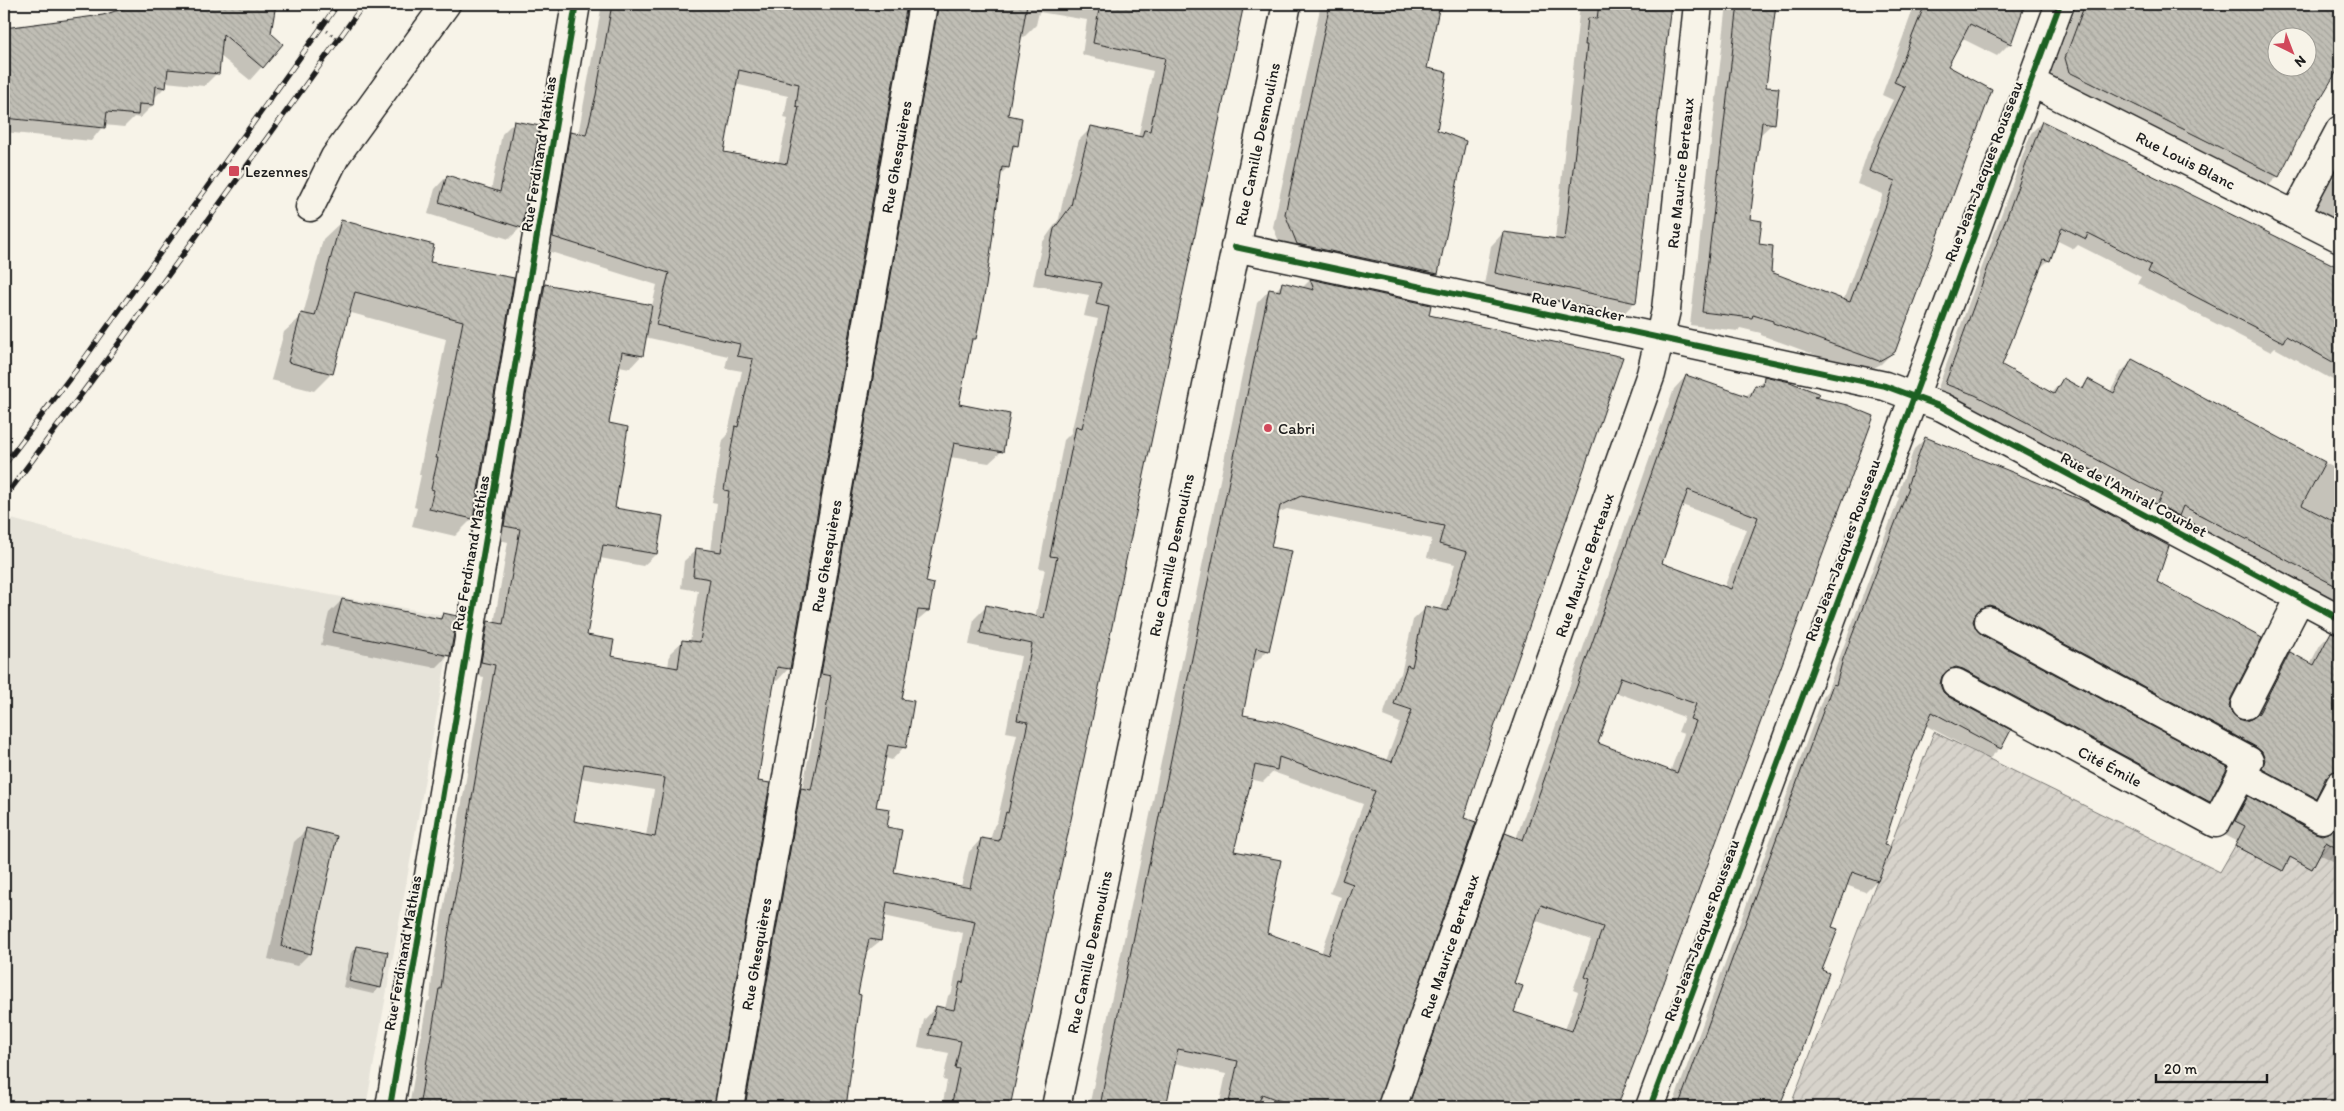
<svg xmlns="http://www.w3.org/2000/svg" width="2344" height="1111" viewBox="0 0 2344 1111" font-family="Itim,sans-serif">
	<style>
		.built { fill: #e6e3d9 }
		.garden { fill: url(#garden-furrows); stroke: #7a7874 }
		.shadow { fill: #0003; fill-rule: evenodd }
		.building { fill: url(#building-back-hatch); stroke: #1c1c1c; fill-rule: evenodd }
		.lines { fill: none; stroke-linecap: round; stroke-linejoin: round }
		.minor-casing { stroke: #1c1c1c; stroke-width: 31 }
		.path { stroke: #1c1c1c; stroke-width: 3; stroke-dasharray: 1 4; stroke-linecap: butt }
		.minor { stroke: #f7f3e8; stroke-width: 28 }
		.rail-casing { stroke: #1c1c1c; stroke-width: 5.5 }
		.rail { stroke: #f7f3e8; stroke-width: 4; stroke-dasharray: 11; stroke-linecap: butt }
		.cycleway-casing { stroke: #f7f3e8; stroke-width: 9 }
		.cycleway { stroke: #1b5e20; stroke-width: 6 }
		.poi-dot { fill: #d1495b; stroke: #f7f3e8; stroke-width: 2 }
		.labels { text-anchor: middle; stroke-width: 4; stroke-linejoin: round; paint-order: stroke }
		.street-label { font-size: 16px; fill: #1c1c1c; stroke: #f7f3e8 }
		.poi-label { font-size: 16px; fill: #1c1c1c; stroke: #f7f3e8; text-anchor: start }
	</style>
	<defs>
		<pattern id="garden-furrows" width="10" height="10" patternUnits="userSpaceOnUse" patternTransform="scale(1.25)"><rect width="10" height="10" fill="#d7d3cb"/><path d="M-1 1l2-2M0 10L10 0M9 11l2-2" fill="none" stroke="#b8b5ae"/></pattern>
		<pattern id="building-back-hatch" width="6" height="6" patternUnits="userSpaceOnUse" patternTransform="scale(1.25)"><rect width="6" height="6" fill="#c0beb5"/><path d="M-1 5l2 2M0 0l6 6M5-1l2 2" fill="none" stroke="#a4a39b"/></pattern>
	</defs>
	<rect width="100%" height="100%" fill="#f7f3e8"/>
	<filter id="ink" filterUnits="userSpaceOnUse"><feTurbulence type="fractalNoise" baseFrequency=".02" numOctaves="2"/><feDisplacementMap in="SourceGraphic" scale="10" xChannelSelector="R" yChannelSelector="G"/><feConvolveMatrix kernelMatrix="1 2 1 2 8 2 1 2 1" color-interpolation-filters="sRGB"/></filter>
	<g filter="url(#ink)">
		<path class="built" d="M4,517L219,575L454,617L366,1107H4Z"/>
		<path class="garden" d="M1934,732L2220,872L2235,846L2283,871L2290,857L2312,869L2326,842L2340,850V1107H1790Z"/>
		<path class="shadow" d="M141,4H231L282,44L250,80L219,55L217,73L204,86L166,82L165,87L153,99V105L140,118L134,117L124,127L104,125L91,141L4,132V28L104,17Z
			M292,4H311L304,11Z
			M602,4H896L789,668L777,681L774,680L756,782L713,1107H573L576,1092L522,1100L520,1107H409L427,1002L430,1000L433,968L484,677L469,674L476,635L488,623L494,624L508,542L492,538L533,298L545,285L652,306L657,285L541,249L558,146L571,133L578,135ZM735,84L788,96L784,118L788,119L778,164L723,155ZM645,337L728,356L725,368L742,371L727,436L723,440L712,502L717,503L711,552L697,549L684,561L681,588L698,591L690,642L683,641L670,653L668,668L610,657L586,636L600,558L643,566L656,554L613,509L608,424L619,366L630,368L642,355ZM580,778L654,790L646,836L573,822Z
			M940,4H1242L1009,1107H942L947,1081L943,1080L949,1053L918,1047L924,1020L936,1007L945,1009L948,996L952,992L963,933L884,916L880,941L865,953L856,995L860,996L845,1107H735L789,802L802,790L811,746L820,688L809,686L917,76L930,63ZM1039,12L1087,20L1082,55L1153,71L1138,138L1092,127L1079,140L1064,195L1059,219L1042,243L1033,285L1089,295L1084,316L1098,319L1071,433L1064,440L1039,568L1045,569L1035,618L987,606L974,619L969,645L1021,656L1006,732L1017,734L997,822L994,826L990,841L981,839L969,852L961,887L893,873L885,828L875,808L885,758L892,760L904,747L901,700L914,623L928,611L924,583L950,457L989,463L1002,451L958,405L970,344L975,338L999,176L1008,167L1011,151L1017,145L1006,116L1020,36L1024,37L1036,25Z
			M1321,4H1438L1426,69L1436,131L1464,142L1436,274L1424,286L1285,256L1273,227Z
			M1580,4H1670L1635,302L1622,315L1484,285L1491,246L1503,233L1555,240Z
			M1727,4H1777L1774,6L1765,88L1773,123L1759,136L1748,221L1757,245L1769,273L1843,301L1883,194L1857,184L1867,154L1893,100L1882,95L1915,4H2024L2010,43L1997,56L1961,38L1946,66L1894,351L1881,364L1865,373L1761,335V333L1740,328L1738,331L1690,325Z
			M2077,4H2168L2243,31L2254,4H2340V61L2306,120L2278,176L2264,190L2055,86L2051,73ZM2276,38H2306V68H2276Z
			M514,122L521,227L509,239L428,214L435,189L447,176L491,191L502,134Z
			M2042,122L2340,270V384L2275,348L2271,352L2137,283L2141,277L2078,245L2074,249L2056,240L2049,260L2038,270L2001,366L2050,394L2063,380L2080,389L2088,380L2110,392L2121,372L2132,361L2340,471V621L1935,396L2031,133Z
			M2333,179L2340,181V223L2311,209L2321,191Z
			M341,222L428,263L512,279L472,519L455,536L412,526L417,508L414,507L421,475H419L446,339L348,312L332,373L314,391L271,380L284,332L303,315L323,239Z
			M1310,280L1430,306L1428,316L1621,358L1472,790L1376,1107H1219L1226,1074L1174,1063L1165,1107H1089L1257,303L1269,290L1275,291L1282,284L1302,288ZM1287,509L1432,539L1427,557L1455,564L1440,611L1426,608L1413,620L1401,674L1395,680L1383,716L1400,723L1386,761L1241,716L1252,662L1255,663L1268,650L1270,548L1277,513ZM1273,772L1363,804L1330,893L1341,897L1321,954L1265,934L1233,852L1250,779L1263,782Z
			M1686,376L1745,397L1765,378L1818,394L1813,399L1873,417L1616,1107H1401L1493,847L1506,835L1516,839L1674,389ZM1682,505L1746,529L1724,588L1660,563ZM1615,692L1684,717L1678,732L1684,734L1670,772L1596,744ZM1534,920L1591,940L1573,990L1578,992L1565,1030L1513,1012L1512,984Z
			M1926,438L2156,583L2230,698L2228,706L2231,714L2238,720L2250,721L2279,665L2290,654L2310,664L2320,645L2331,633L2340,636V696L2292,785L2281,796L2254,772L1985,618L1973,617L1975,630L2209,801L2197,812L1952,680L1940,679L1942,692L2000,748L1989,759L1925,725L1907,769L1883,846L1877,880L1865,892L1846,885L1764,1107H1672L1823,697L1826,694L1899,498L1897,497L1914,449Z
			M342,600L438,620L443,614L449,655L436,668L321,645L329,613Z
			M2248,798L2252,849L2223,834L2235,811Z
			M2340,810V865L2316,852L2326,837Z
			M307,829L310,953L297,966L268,959L294,842Z
			M357,947L386,953L379,988L373,994L343,987L351,953Z"/>
		<path class="building" d="M137,4H276L271,33L283,44L263,68L223,34L219,74L168,69L166,88L156,86L154,105L139,104L138,115L107,112L105,128L4,118V28L103,15Z
			M612,4H907L790,669L777,667L767,723L758,781L770,783L714,1107H419L439,989H441L445,954L495,665L481,662L488,621L503,624L520,529L504,526L545,284L652,305L643,356L622,352L609,423L628,427L615,508L663,516L657,554L603,545L587,635L614,640L611,656L678,668L682,640L700,642L710,579L693,576L696,548L721,552L729,491L724,490L735,426L738,427L753,359L737,356L740,344L656,325L669,273L553,237L570,132L586,135L596,95ZM739,70L799,84L796,106L799,107L787,164L724,152ZM584,764L665,778L655,837L574,821Z
			M949,4H1027L1008,115L1022,118L1018,146L1013,145L1009,168L1002,167L986,286L976,339H972L959,404L1010,414L1003,452L954,443L926,582L934,584L929,611L918,610L902,699L914,701L906,748L888,745L876,807L890,809L887,827L902,830L894,872L970,888L981,838L999,841L1006,812L1008,813L1028,722L1017,720L1032,644L980,633L986,605L1044,618L1057,557L1050,556L1076,426L1082,428L1109,307L1096,304L1101,283L1045,273L1054,229L1071,206L1076,182L1091,126L1142,137L1144,130L1150,131L1165,58L1093,43L1100,4H1244L1010,1107H951L959,1069L955,1068L961,1041L929,1035L936,1006L954,1010L960,982L963,983L975,921L887,902L881,941L869,939L858,994L861,995L846,1107H745L801,788L811,790L823,732L831,676L821,674L938,8L948,10Z
			M1330,4H1440L1427,68L1447,72L1437,130L1466,141L1438,274L1297,244L1285,214Z
			M1599,4H1671L1636,303L1495,273L1503,232L1565,240L1587,45H1585L1588,18L1597,19Z
			M1738,4H1776L1766,87L1779,88L1775,124L1762,122L1750,219L1762,221L1759,244L1773,246L1771,272L1850,302L1895,181L1869,171L1880,140L1905,87L1894,82L1925,4H2025L2011,44L1970,24L1948,66L1992,90L1895,352L1879,361L1773,323V321L1753,315L1752,318L1702,312Z
			M2085,4H2340V66L2307,121L2279,177L2069,72L2065,58ZM2276,38H2306V68H2276Z
			M514,121L540,126L522,228L439,202L447,175L500,192Z
			M2042,121L2340,268V366L2286,336L2283,342L2148,272L2151,265L2088,233L2086,239L2062,227L2050,261L2044,259L2002,365L2054,394L2063,378L2083,389L2088,379L2114,393L2132,359L2325,462L2302,505L2340,525V588L2183,506L2179,516L2157,504L2162,494L1975,395L1945,384Z
			M341,220L434,245L430,262L514,278L473,519L429,509L434,490L431,489L438,458H436L463,321L355,292L333,374L288,362L301,313L315,316Z
			M1310,279L1431,305L1429,315L1623,357L1482,762L1464,818L1476,822L1377,1107H1296L1262,1094L1257,1107H1228L1238,1061L1178,1049L1166,1107H1100L1111,1047L1269,289L1280,291L1282,282L1314,290ZM1301,496L1444,526L1439,544L1467,552L1448,611L1425,606L1412,667L1407,665L1394,704L1412,710L1392,762L1275,721L1243,715L1256,648L1269,651L1292,551L1271,547L1280,506ZM1279,757L1375,791L1342,880L1353,884L1328,955L1267,933L1281,860L1234,851L1255,765L1277,770Z
			M1686,375L1750,397L1755,385L1763,386L1764,376L1790,382L1820,394L1814,397L1847,405L1874,416L1636,1058L1617,1107H1408L1505,833L1523,840ZM1688,490L1758,517L1731,589L1662,563ZM1621,677L1696,704L1690,719L1696,721L1677,773L1598,743ZM1541,905L1603,927L1585,977L1590,979L1572,1031L1514,1012L1523,986L1514,983Z
			M1925,437L2089,503L2169,546L2157,582L2262,638L2231,698L2229,706L2232,713L2238,719L2246,721L2253,718L2259,713L2290,652L2314,665L2331,632L2340,635V770L2332,772L2326,777L2316,798L2262,769L2265,760L2262,752L2256,747L1996,607L1989,605L1981,608L1976,613L1973,621L1976,629L1982,635L2228,767L2210,802L1963,669L1956,667L1948,670L1942,676L1940,684L1943,692L1949,697L2011,730L2001,749L1932,712L1908,769L1884,845L1891,847L1878,881L1852,872L1832,927L1838,929L1822,970L1829,973L1799,1059L1779,1107H1678L1833,684L1836,685L1843,659L1909,487L1907,486Z
			M342,599L441,619L443,613L457,616L450,656L333,632Z
			M2248,796L2315,833L2322,835L2331,832L2340,818V850L2326,842L2312,869L2290,857L2283,871L2235,846L2245,826L2235,821Z
			M306,828L337,836L311,954L281,946Z
			M357,946L388,952L381,988L349,981Z"/>
		<g class="lines">
			<defs>
				<path id="minor" d="M2031,82L2340,238
					M310,207L335,157L446,4
					M2295,215L2340,130
					M1235,247L1885,386L1942,407L2340,619
					M1956,683L2216,823L2249,761L1989,621
					M2245,705L2300,598
					M2241,775L2322,819L2340,785
					M390,1107L576,4
					M729,1107L923,4
					M1056,1107L1287,4
					M1392,1107L1651,374L1666,310L1698,4
					M1650,1107L2060,4"/>
			</defs>
			<use href="#minor" class="minor-casing"/>
			<path class="path" d="M315,22L342,42"/>
			<use href="#minor" class="minor"/>
			<defs>
				<path id="rail" d="M4,465L85,358L338,4
					M4,498L101,368L364,4"/>
			</defs>
			<use href="#rail" class="rail-casing"/>
			<use href="#rail" class="rail"/>
			<defs>
				<path id="cycleway" d="M1235,247L1885,386L1942,407L2340,619
					M390,1107L576,4
					M1650,1107L2060,4"/>
			</defs>
			<use href="#cycleway" class="cycleway-casing"/>
			<use href="#cycleway" class="cycleway"/>
		</g>
	</g>
	<g class="poi-dot">
		<rect x="228" y="165" width="12" height="12" rx="2.5"/>
		<circle cx="1268" cy="428" r="5"/>
	</g>
	<g class="labels">
		<g class="street-label">
			<text transform="translate(1257 144) rotate(-78)" y="6">Rue Camille Desmoulins</text>
			<text transform="translate(538 154) rotate(-81)" y="6">Rue Ferdinand Mathias</text>
			<text transform="translate(896 157) rotate(-80)" y="6">Rue Ghesquières</text>
			<text transform="translate(2186 160) rotate(27)" y="6">Rue Louis Blanc</text>
			<text transform="translate(1983 171) rotate(-69)" y="6">Rue Jean-Jacques Rousseau</text>
			<text transform="translate(1680 173) rotate(-84)" y="6">Rue Maurice Berteaux</text>
			<text transform="translate(1578 306) rotate(12)" y="6">Rue Vanacker</text>
			<text transform="translate(2134 494) rotate(28)" y="6">Rue de l'Amiral Courbet</text>
			<text transform="translate(1842 550) rotate(-70)" y="6">Rue Jean-Jacques Rousseau</text>
			<text transform="translate(470 553) rotate(-80)" y="6">Rue Ferdinand Mathias</text>
			<text transform="translate(1171 555) rotate(-78)" y="6">Rue Camille Desmoulins</text>
			<text transform="translate(826 556) rotate(-80)" y="6">Rue Ghesquières</text>
			<text transform="translate(1584 565) rotate(-71)" y="6">Rue Maurice Berteaux</text>
			<text transform="translate(2110 766) rotate(28)" y="6">Cité Émile</text>
			<text transform="translate(1701 930) rotate(-70)" y="6">Rue Jean-Jacques Rousseau</text>
			<text transform="translate(1449 946) rotate(-71)" y="6">Rue Maurice Berteaux</text>
			<text transform="translate(1089 952) rotate(-78)" y="6">Rue Camille Desmoulins</text>
			<text transform="translate(402 953) rotate(-80)" y="6">Rue Ferdinand Mathias</text>
			<text transform="translate(756 954) rotate(-80)" y="6">Rue Ghesquières</text>
		</g>
		<g class="poi-label">
			<text x="245" y="177">Lezennes</text>
			<text x="1278" y="434">Cabri</text>
		</g>
	</g>
	<rect width="2344" height="1111" fill="none" stroke="#f7f3e8" stroke-width="20"/>
	<rect x="10" y="10" width="2324" height="1091" fill="none" stroke="#1c1c1c" stroke-width="2" filter="url(#ink)"/>
	<g transform="translate(2292 52) rotate(138)"><circle r="24" fill="#f7f3e8" stroke="#9f9d96"/>
	<path d="M0-4L9 19L0 12L-9 19Z" fill="#d1495b"/>
	<text y="-8" font-size="14" font-weight="bold" text-anchor="middle" fill="#1c1c1c">N</text>
	</g>
	<path d="M2156 1074v8h111v-8" fill="none" stroke="#1c1c1c" stroke-width="2.5"/>
	<text x="2164" y="1074" font-size="15" fill="#1c1c1c" stroke="#f7f3e8" stroke-width="4" paint-order="stroke">20 m</text>
</svg>
